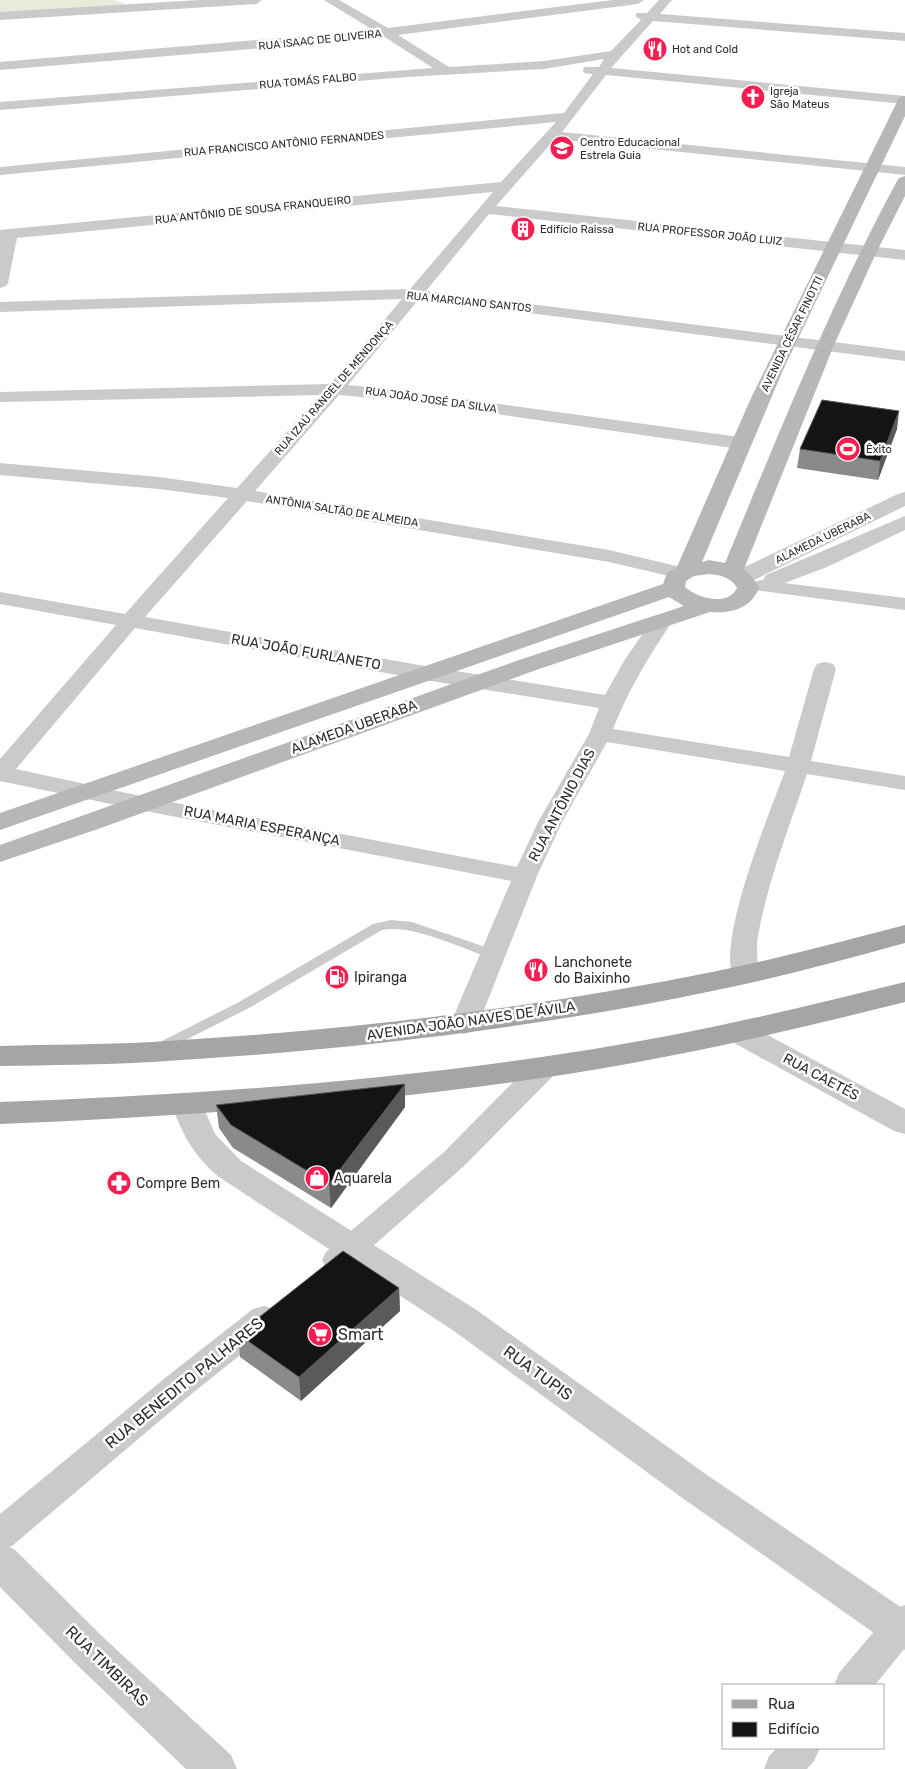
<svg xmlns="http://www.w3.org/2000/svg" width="905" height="1769" viewBox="0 0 905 1769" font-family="Rubik,sans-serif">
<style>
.green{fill:#e6ecd9}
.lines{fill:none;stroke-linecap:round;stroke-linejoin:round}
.service{fill:#cacaca;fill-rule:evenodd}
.minor{fill:#cacaca;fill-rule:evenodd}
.tertiary{fill:#cacaca;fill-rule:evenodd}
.secondary{fill:#b7b7b7;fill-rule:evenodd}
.primary{fill:#a5a5a5;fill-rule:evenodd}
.wall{fill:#8a8a8a}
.shaded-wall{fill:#5a5a5a}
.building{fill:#141414;stroke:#5a5a5a}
.labels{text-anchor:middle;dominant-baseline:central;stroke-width:5;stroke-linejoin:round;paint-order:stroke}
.far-street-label{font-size:11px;fill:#2d2d2d;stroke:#fff}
.far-poi-label{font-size:11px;fill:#2d2d2d;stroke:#fff;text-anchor:start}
.street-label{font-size:14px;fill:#2d2d2d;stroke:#fff}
.poi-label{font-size:14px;fill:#2d2d2d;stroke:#fff;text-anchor:start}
.near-poi-label{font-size:16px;fill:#2d2d2d;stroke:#fff;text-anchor:start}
.near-street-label{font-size:16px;fill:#2d2d2d;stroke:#fff}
</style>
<rect width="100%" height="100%" fill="#fff"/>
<path class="green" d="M0,0H116L128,6L0,13Z"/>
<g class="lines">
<path class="service" d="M391,920L412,922L497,951L499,954L492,958L487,957C460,947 410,924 382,930L249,1008L164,1051H154L152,1048L154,1045L239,1002L373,924Z"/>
<g class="minor">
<path d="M199,0H262L256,4L0,20V12Z"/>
<path d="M324,0H339L388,28L613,0H644L638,4L398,35L449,67L544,61L611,51L641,20L635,16L637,13H647L659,0H672L660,14L905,33V41L653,21L611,68L905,96V104L606,75L562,132L905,167V175L555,139L496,206L905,250V260L489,214L426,291L905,351V361L419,299L348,385L398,390L739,437L745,439L748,443L745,447L739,449L398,400L339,395L255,491L609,550L689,569L692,573L689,577L682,579L609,562L247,501L145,617L425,666L605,695L624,661L655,616L662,614L669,616L673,620C650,655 628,690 613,729L789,757L814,669L817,664L825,662L833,664L836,669L811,761L905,776V790L807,774C789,828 768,880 758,936C755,951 761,969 753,981L744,984L735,981C713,947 771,810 785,771L607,742L562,822L537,876L478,1025L474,1031L464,1034L454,1031L450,1025L511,881L145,811L0,781V759L116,625L0,604V592L125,614L228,498L159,489L0,475V463L159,477L237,488L320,395L0,402V392L330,384L402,299L0,312V302L410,289L493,192L17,238L8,283L6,286L0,288V230L501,182L556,122L0,175V167L564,113L593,74L584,73L583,70L584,67H599L604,59L544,69L407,77L0,110V102L433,68L383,36L240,50L0,70V62L373,30ZM135,628L425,680L599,708L589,734L538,822L517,867L145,797L16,769Z"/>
<path d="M761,580L905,598V610L754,590L751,586L754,582Z"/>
<path d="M544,1059L554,1061L558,1068L554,1075L464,1166L348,1268L337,1272L326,1268L322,1260L326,1252L444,1152L534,1061Z"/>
<path d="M264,1306L275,1309L280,1318L275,1327L189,1396L12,1546L0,1550V1514L165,1378L253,1309Z"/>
<path d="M905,1605V1648L875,1685H834L839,1673L892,1610Z"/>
<path d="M777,1748H820L814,1761L807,1769H764L769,1756Z"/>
</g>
<g class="tertiary">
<path d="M905,492V506L750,582L742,584L734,582L731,577L734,572L898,494Z"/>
<path d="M905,516V530L827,567L774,587L766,585L763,580L766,575Z"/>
<path d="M738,1022L749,1025L905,1109V1134L894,1131L727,1039L723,1032L727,1025Z"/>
<path d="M188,1094L199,1097L215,1134L241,1161L478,1311L707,1475L905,1610V1650L891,1645L681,1497L454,1331L219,1177C195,1157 182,1135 172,1105L177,1097Z"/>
<path d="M0,1544L14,1549L105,1639L231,1755L237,1769H186L77,1665L0,1587Z"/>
</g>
<path class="secondary" d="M905,96V116L783,370L702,562L709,560L725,563C779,433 830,305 897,181L899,178L905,176V196L877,251L834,345L744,569L753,578L759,588C751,608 732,614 710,612L539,669L98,829L0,862V845L522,659L684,606L669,597L0,830V813L663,584L667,573L677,567L751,398L898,100L900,97ZM709,574C720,575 731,577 737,588C728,607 697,598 685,587L686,581L694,576Z"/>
<g class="primary">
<path d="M905,925V943C843,960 781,977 717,990C531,1029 342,1051 152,1062C101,1065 51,1065 0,1066V1046C51,1044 101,1045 152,1042C342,1031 531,1009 717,971C781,958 843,941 905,925Z"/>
<path d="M905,982V1002C794,1030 682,1056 568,1074C380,1103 190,1116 0,1124V1102C190,1095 379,1082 568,1053C682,1036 793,1010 905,982Z"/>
</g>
</g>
<g class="wall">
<path d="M897,429L878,480L797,468L800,449Z"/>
<path d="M405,1084V1107L331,1208L233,1148L219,1128L216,1105Z"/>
<path d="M399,1288L400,1311L301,1401L240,1357L238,1334Z"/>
</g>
<g class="shaded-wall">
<path d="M899,411L897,429L878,480L880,461Z"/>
<path d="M405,1084V1107L331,1208L329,1184Z"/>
<path d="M399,1288L400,1311L301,1401L299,1377Z"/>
</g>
<g class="building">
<path d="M822,400L899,411L880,461L800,449Z"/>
<path d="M405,1084L329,1184L231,1125L216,1105Z"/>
<path d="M343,1251L399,1288L299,1377L238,1334Z"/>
</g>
<defs>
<symbol id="restaurant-disc" viewBox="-11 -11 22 22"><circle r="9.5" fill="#f61d50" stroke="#fff"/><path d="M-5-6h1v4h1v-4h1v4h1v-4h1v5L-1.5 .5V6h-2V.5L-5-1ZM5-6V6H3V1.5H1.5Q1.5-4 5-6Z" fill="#fff"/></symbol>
<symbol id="church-disc" viewBox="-11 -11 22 22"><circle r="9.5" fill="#f61d50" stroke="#fff"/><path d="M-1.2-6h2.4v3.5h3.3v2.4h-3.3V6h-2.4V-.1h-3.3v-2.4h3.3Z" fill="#fff"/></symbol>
<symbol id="school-disc" viewBox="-11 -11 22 22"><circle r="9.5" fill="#f61d50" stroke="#fff"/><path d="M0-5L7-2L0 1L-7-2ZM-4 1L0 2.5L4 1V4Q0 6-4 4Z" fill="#fff"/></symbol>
<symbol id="building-disc" viewBox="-11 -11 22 22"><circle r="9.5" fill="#f61d50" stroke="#fff"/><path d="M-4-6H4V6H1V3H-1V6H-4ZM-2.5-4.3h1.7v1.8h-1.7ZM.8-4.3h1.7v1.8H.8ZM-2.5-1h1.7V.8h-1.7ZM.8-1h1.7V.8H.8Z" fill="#fff"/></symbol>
<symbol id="stadium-disc" viewBox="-11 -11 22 22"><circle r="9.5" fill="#f61d50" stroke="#fff"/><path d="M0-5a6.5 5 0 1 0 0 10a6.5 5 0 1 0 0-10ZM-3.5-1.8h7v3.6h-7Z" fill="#fff"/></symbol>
<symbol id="fuel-disc" viewBox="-11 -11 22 22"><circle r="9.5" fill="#f61d50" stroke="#fff"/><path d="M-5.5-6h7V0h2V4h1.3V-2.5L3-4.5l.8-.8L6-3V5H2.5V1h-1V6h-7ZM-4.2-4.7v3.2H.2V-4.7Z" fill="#fff"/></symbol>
<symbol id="shop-disc" viewBox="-11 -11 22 22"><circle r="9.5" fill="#f61d50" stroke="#fff"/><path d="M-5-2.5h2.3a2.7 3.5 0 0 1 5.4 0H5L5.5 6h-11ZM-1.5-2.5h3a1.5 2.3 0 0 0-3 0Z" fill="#fff"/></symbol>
<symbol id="pharmacy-disc" viewBox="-11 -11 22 22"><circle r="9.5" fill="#f61d50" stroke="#fff"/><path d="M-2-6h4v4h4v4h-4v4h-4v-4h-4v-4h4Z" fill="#fff"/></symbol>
<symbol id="supermarket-disc" viewBox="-11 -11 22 22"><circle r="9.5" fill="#f61d50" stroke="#fff"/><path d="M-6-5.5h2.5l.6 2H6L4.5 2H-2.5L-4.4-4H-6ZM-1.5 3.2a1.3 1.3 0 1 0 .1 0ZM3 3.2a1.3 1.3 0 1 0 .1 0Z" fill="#fff"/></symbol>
</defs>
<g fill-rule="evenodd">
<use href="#restaurant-disc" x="641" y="35" width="28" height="28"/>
<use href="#church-disc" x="739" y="83" width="28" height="28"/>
<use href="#school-disc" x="548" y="134" width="28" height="28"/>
<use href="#building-disc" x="509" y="215" width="28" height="28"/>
<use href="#stadium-disc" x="834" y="435" width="28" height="28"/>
<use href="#restaurant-disc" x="522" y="956" width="28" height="28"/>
<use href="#fuel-disc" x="323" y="963" width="28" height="28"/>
<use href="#shop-disc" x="303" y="1164" width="28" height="28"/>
<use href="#pharmacy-disc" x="105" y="1169" width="28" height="28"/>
<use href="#supermarket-disc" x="306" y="1320" width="28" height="28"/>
</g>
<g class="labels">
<g class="far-street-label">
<text transform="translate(320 40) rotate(-6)">RUA ISAAC DE OLIVEIRA</text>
<text transform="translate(308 81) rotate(-5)">RUA TOMÁS FALBO</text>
<text transform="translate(284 144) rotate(-5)">RUA FRANCISCO ANTÔNIO FERNANDES</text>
<text transform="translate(253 210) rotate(-6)">RUA ANTÔNIO DE SOUSA FRANQUEIRO</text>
<text transform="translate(710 234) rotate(6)">RUA PROFESSOR JOÃO LUIZ</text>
<text transform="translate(469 302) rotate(6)">RUA MARCIANO SANTOS</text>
<text transform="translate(792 334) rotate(-64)">AVENIDA CÉSAR FINOTTI</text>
<text transform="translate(334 388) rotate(-49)">RUA IZAÚ RANGEL DE MENDONÇA</text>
<text transform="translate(431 400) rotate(8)">RUA JOÃO JOSÉ DA SILVA</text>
<text transform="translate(342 511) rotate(9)">ANTÔNIA SALTÃO DE ALMEIDA</text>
<text transform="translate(823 538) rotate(-26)">ALAMEDA UBERABA</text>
</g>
<g class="far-poi-label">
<text x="672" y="49">Hot and Cold</text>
<text x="770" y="91">Igreja<tspan x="770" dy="13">São Mateus</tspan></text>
<text x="580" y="142">Centro Educacional<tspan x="580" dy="13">Estrela Guia</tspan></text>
<text x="540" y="229">Edifício Raissa</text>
<text x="866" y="449">Êxito</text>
</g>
<g class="street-label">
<text transform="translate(306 652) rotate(10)">RUA JOÃO FURLANETO</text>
<text transform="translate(354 727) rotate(-20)">ALAMEDA UBERABA</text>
<text transform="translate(562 805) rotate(-62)">RUA ANTÔNIO DIAS</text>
<text transform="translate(262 826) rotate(11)">RUA MARIA ESPERANÇA</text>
<text transform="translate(471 1021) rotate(-8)">AVENIDA JOÃO NAVES DE ÁVILA</text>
<text transform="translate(821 1077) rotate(28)">RUA CAETÉS</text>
</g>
<g class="poi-label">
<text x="554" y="962">Lanchonete<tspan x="554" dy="16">do Baixinho</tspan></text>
<text x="354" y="977">Ipiranga</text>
<text x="334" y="1178">Aquarela</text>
<text x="136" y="1183">Compre Bem</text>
</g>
<g class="near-poi-label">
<text x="338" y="1334">Smart</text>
</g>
<g class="near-street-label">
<text transform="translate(538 1373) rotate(36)">RUA TUPIS</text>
<text transform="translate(184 1383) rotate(-39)">RUA BENEDITO PALHARES</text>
<text transform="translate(107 1666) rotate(44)">RUA TIMBIRAS</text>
</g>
</g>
<rect x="722" y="1684" width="162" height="65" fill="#ffffff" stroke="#ababab"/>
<rect x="732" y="1700" width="25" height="8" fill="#a5a5a5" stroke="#ababab"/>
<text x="768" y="1709" font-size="15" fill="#2d2d2d">Rua</text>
<rect x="732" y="1722" width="25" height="15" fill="#141414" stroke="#ababab"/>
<text x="768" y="1734" font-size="15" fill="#2d2d2d">Edifício</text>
</svg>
